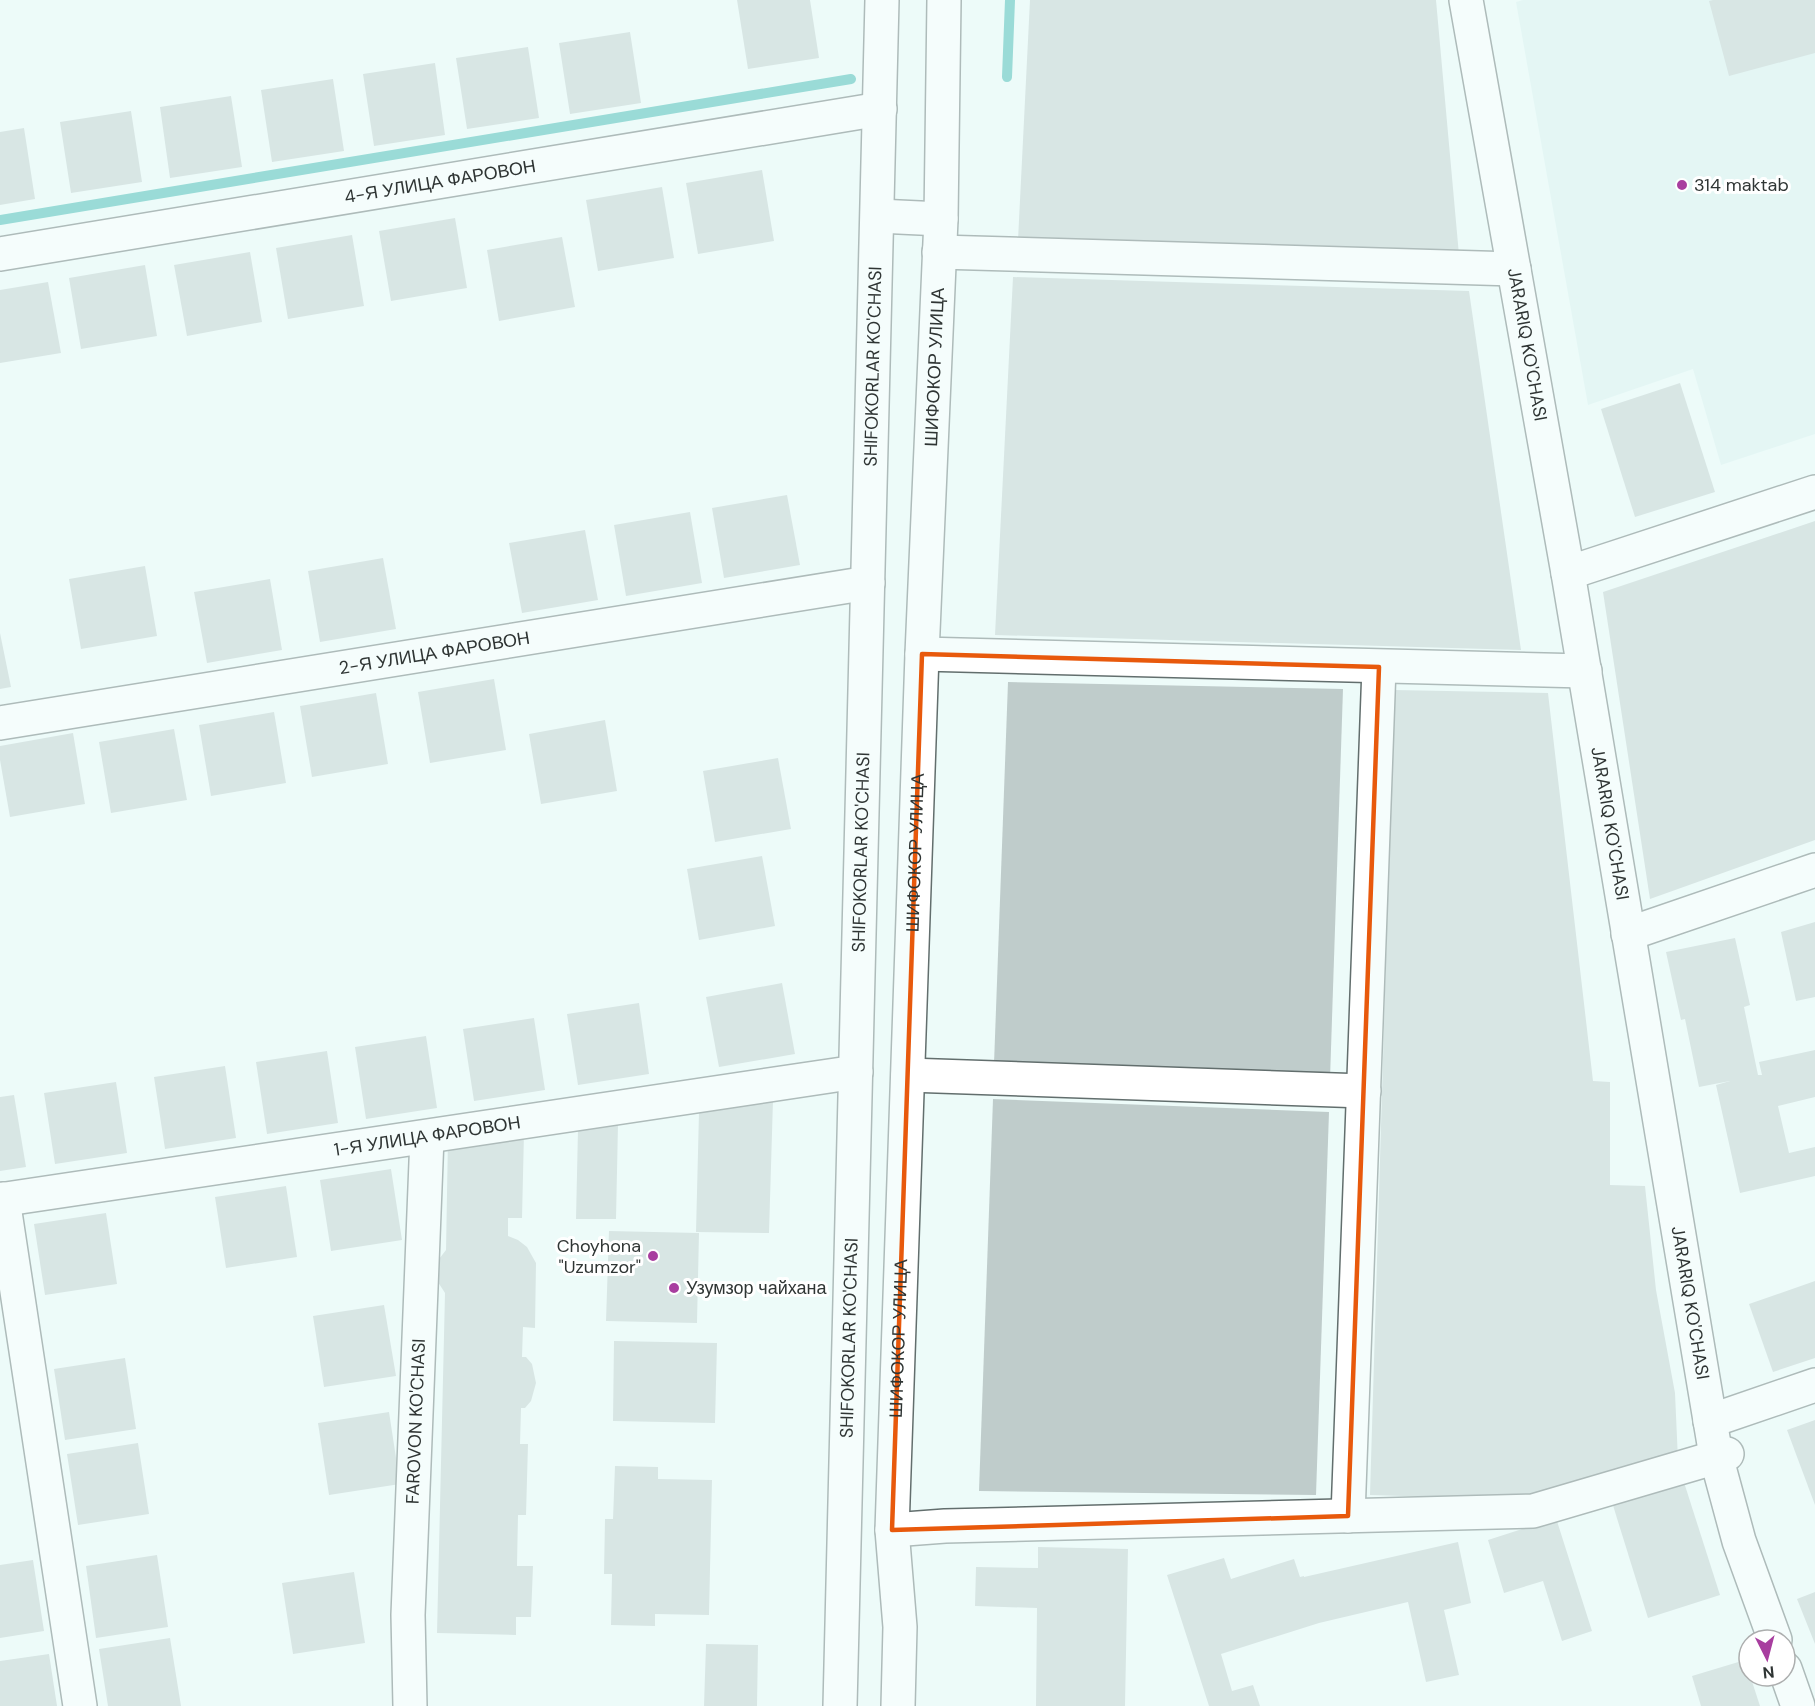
<svg xmlns="http://www.w3.org/2000/svg" width="1815" height="1706" viewBox="0 0 1815 1706" font-family="'DM Sans',sans-serif">
<style>
.built{fill:#d9f0ee}
.lines{fill:none;stroke-linecap:round;stroke-linejoin:round}
.stream{stroke:#35b4ad;stroke-width:10}
.building{fill:#bfcccb}
.street-casing{stroke:#626e6d;stroke-width:36}
.secondary-casing{stroke:#626e6d;stroke-width:36}
.street{stroke:#fff;stroke-width:33}
.secondary{stroke:#fff;stroke-width:33}
.marked{fill:none;stroke:#e8590c;stroke-width:4.5;stroke-linejoin:round}
.poi-dot{fill:#a83e9f;stroke:#fff;stroke-width:2}
.labels{text-anchor:middle;dominant-baseline:central;stroke-width:6;stroke-linejoin:round;paint-order:stroke}
.street-label{font-size:18px;fill:#2f3534;stroke:#fff}
.poi-label{font-size:18px;fill:#2f3534;stroke:#fff;text-anchor:start}
</style>
<rect width="100%" height="100%" fill="#edfbf9"/>
<path class="built" d="M1523,0H1815V434L1721,465L1693,369L1588,405L1516,2Z"/>
<g class="lines">
<g class="stream">
<path d="M1007,77L1010,0"/>
<path d="M0,220L851,79"/>
</g>
</g>
<g class="building">
<path d="M737,0H810L819,58L748,69Z"/>
<path d="M1030,0H1436L1459,255L1018,240Z"/>
<path d="M1713,0H1815V53L1729,76L1709,1Z"/>
<path d="M630,32L641,103L570,114L559,43Z"/>
<path d="M528,47L539,118L467,129L456,58Z"/>
<path d="M435,63L445,135L374,146L363,74Z"/>
<path d="M333,79L344,151L272,162L261,90Z"/>
<path d="M231,96L242,167L170,178L160,107Z"/>
<path d="M131,111L142,182L71,193L60,122Z"/>
<path d="M24,128L35,199L0,205V132Z"/>
<path d="M762,170L774,241L698,254L686,183Z"/>
<path d="M662,187L674,258L598,271L586,200Z"/>
<path d="M455,218L467,288L391,301L379,231Z"/>
<path d="M352,235L364,306L288,319L276,248Z"/>
<path d="M562,237L575,307L499,321L487,250Z"/>
<path d="M250,252L262,322L187,336L174,265Z"/>
<path d="M145,265L157,336L81,349L69,278Z"/>
<path d="M1013,277L1469,291L1521,650L995,635Z"/>
<path d="M48,282L61,353L0,363V290Z"/>
<path d="M1680,383L1715,492L1635,517L1601,409Z"/>
<path d="M787,495L800,565L724,578L712,508Z"/>
<path d="M690,512L702,583L626,596L614,525Z"/>
<path d="M1815,521V840L1650,899L1603,592Z"/>
<path d="M585,530L598,600L522,613L509,543Z"/>
<path d="M383,558L396,629L320,642L308,571Z"/>
<path d="M145,566L157,636L81,649L69,579Z"/>
<path d="M270,579L282,650L207,663L194,592Z"/>
<path d="M0,633L11,687L0,689Z"/>
<path d="M494,679L506,750L430,763L418,692Z"/>
<path d="M1008,682L1343,689L1330,1079L994,1064Z"/>
<path d="M1394,690L1548,693L1593,1081L1610,1082V1185L1645,1186L1656,1290L1675,1393L1678,1460L1532,1500L1370,1495Z"/>
<path d="M376,693L388,764L312,777L300,706Z"/>
<path d="M274,712L286,783L211,796L199,725Z"/>
<path d="M605,720L617,791L541,804L529,734Z"/>
<path d="M174,729L187,800L111,813L99,742Z"/>
<path d="M73,733L85,804L10,817L0,760V746Z"/>
<path d="M778,758L791,829L715,842L703,771Z"/>
<path d="M762,856L775,926L699,940L687,869Z"/>
<path d="M1815,922V997L1796,1001L1781,932Z"/>
<path d="M1735,938L1750,1005L1744,1007L1758,1075H1762L1759,1062L1815,1050V1097L1778,1106L1789,1153L1815,1147V1176L1740,1193L1716,1085L1730,1081L1699,1087L1685,1019L1681,1020L1666,952Z"/>
<path d="M782,983L795,1054L719,1067L706,997Z"/>
<path d="M639,1003L649,1074L578,1085L567,1014Z"/>
<path d="M534,1018L545,1090L474,1101L463,1029Z"/>
<path d="M426,1036L437,1108L366,1119L355,1047Z"/>
<path d="M327,1051L338,1123L267,1134L256,1062Z"/>
<path d="M225,1066L236,1138L165,1149L154,1077Z"/>
<path d="M116,1082L127,1153L55,1164L44,1093Z"/>
<path d="M14,1095L26,1167L0,1171V1097Z"/>
<path d="M993,1099L1329,1112L1316,1495L979,1491Z"/>
<path d="M773,1100L769,1233L696,1232L699,1112Z"/>
<path d="M618,1124L616,1219H576L578,1129Z"/>
<path d="M524,1133L522,1218H508V1236L518,1240L527,1247L536,1263L535,1328L523,1327L522,1357H526L532,1364L536,1383L531,1401L525,1408H521L520,1444H528L526,1515H518L517,1566H533L531,1617H516V1635L437,1633L445,1293L436,1279V1263L446,1250L448,1137Z"/>
<path d="M391,1169L402,1240L331,1251L320,1180Z"/>
<path d="M286,1186L297,1257L226,1268L215,1197Z"/>
<path d="M106,1213L117,1284L45,1295L34,1224Z"/>
<path d="M609,1231L699,1233L697,1323L606,1321Z"/>
<path d="M1815,1281V1358L1773,1372L1749,1304Z"/>
<path d="M384,1305L396,1376L324,1387L313,1316Z"/>
<path d="M614,1341L717,1343L715,1423L613,1421Z"/>
<path d="M125,1358L136,1429L65,1440L54,1369Z"/>
<path d="M389,1412L400,1484L329,1495L318,1423Z"/>
<path d="M1815,1420V1505L1787,1430Z"/>
<path d="M138,1443L149,1514L78,1525L67,1454Z"/>
<path d="M615,1466L658,1467V1479L712,1480L709,1615L655,1614V1626L611,1625L612,1574H604L605,1519H613Z"/>
<path d="M1682,1476L1720,1595L1648,1618L1611,1499Z"/>
<path d="M1556,1518L1592,1631L1562,1641L1543,1581L1504,1593L1488,1540Z"/>
<path d="M1458,1542L1471,1603L1444,1610L1459,1675L1426,1682L1408,1602L1319,1623L1221,1654L1232,1691L1253,1685L1260,1706H1209L1167,1575L1224,1558L1231,1579L1294,1559L1300,1577L1304,1576V1577Z"/>
<path d="M1038,1547L1128,1549L1125,1706H1036L1037,1608L975,1606L976,1567L1038,1568Z"/>
<path d="M157,1555L168,1627L96,1638L86,1566Z"/>
<path d="M33,1560L44,1631L0,1638V1565Z"/>
<path d="M354,1572L365,1643L293,1654L282,1583Z"/>
<path d="M1815,1592V1644L1797,1599Z"/>
<path d="M170,1638L181,1706H108L99,1649Z"/>
<path d="M706,1644L758,1645L757,1706H704Z"/>
<path d="M49,1654L57,1706H0V1661Z"/>
<path d="M1745,1660L1760,1706H1701L1692,1676Z"/>
</g>
<g class="lines">
<defs>
<g id="street">
<path d="M939,252L1514,269"/>
<path id="s1" d="M0,254L880,109"/>
<path d="M1568,573L1815,492"/>
<path d="M922,654L1585,671"/>
<path id="s2" d="M0,723L868,583"/>
<path d="M1628,934L1815,870"/>
<path d="M908,1075L1364,1091"/>
<path d="M3,1199L80,1706"/>
<path id="s3" d="M0,1200L856,1072"/>
<path d="M1710,1421L1815,1385"/>
<path d="M1348,1516L1379,667"/>
<path d="M892,1530L945,1526L1533,1511L1727,1454"/>
<path id="s4" d="M410,1706L408,1615L427,1137"/>
</g>
<g id="secondary">
<path id="s5" d="M1466,0L1568,573L1716,1456L1739,1541L1775,1640"/>
<path d="M878,216L941,219"/>
<path d="M1785,1669L1798,1706"/>
<path id="s6" d="M840,1706L882,0"/>
<path id="s7" d="M898,1706L900,1627L892,1530L922,654L941,219L944,0"/>
</g>
</defs>
<use href="#street" class="street-casing"/>
<use href="#secondary" class="secondary-casing"/>
<use href="#street" class="street"/>
<use href="#secondary" class="secondary"/>
</g>
<path d="M0 0H1815V1706H0ZM922,654L1379,667L1348,1516L892,1530Z" fill="#edfbf9" fill-opacity=".55" fill-rule="evenodd"/>
<path class="marked" d="M922,654L1379,667L1348,1516L892,1530Z"/>
<g class="poi-dot">
<circle cx="1682" cy="185" r="6"/>
<circle cx="653" cy="1256" r="6"/>
<circle cx="674" cy="1288" r="6"/>
</g>
<g class="labels">
<g class="street-label">
<text stroke="none"><textPath href="#s1" startOffset="446">4-Я УЛИЦА ФАРОВОН</textPath></text>
<text stroke="none"><textPath href="#s5" startOffset="350">JARARIQ KO'CHASI</textPath></text>
<text stroke="none"><textPath href="#s6" startOffset="1340">SHIFOKORLAR KO'CHASI</textPath></text>
<text stroke="none"><textPath href="#s7" startOffset="1340">ШИФОКОР УЛИЦА</textPath></text>
<text stroke="none"><textPath href="#s2" startOffset="440">2-Я УЛИЦА ФАРОВОН</textPath></text>
<text stroke="none"><textPath href="#s5" startOffset="836">JARARIQ KO'CHASI</textPath></text>
<text stroke="none"><textPath href="#s6" startOffset="854">SHIFOKORLAR KO'CHASI</textPath></text>
<text stroke="none"><textPath href="#s7" startOffset="854">ШИФОКОР УЛИЦА</textPath></text>
<text stroke="none"><textPath href="#s3" startOffset="432">1-Я УЛИЦА ФАРОВОН</textPath></text>
<text stroke="none"><textPath href="#s5" startOffset="1322">JARARIQ KO'CHASI</textPath></text>
<text stroke="none"><textPath href="#s6" startOffset="368">SHIFOKORLAR KO'CHASI</textPath></text>
<text stroke="none"><textPath href="#s7" startOffset="368">ШИФОКОР УЛИЦА</textPath></text>
<text stroke="none"><textPath href="#s4" startOffset="285">FAROVON KO'CHASI</textPath></text>
</g>
<g class="poi-label">
<text x="1694" y="185">314 maktab</text>
<text x="641" y="1246" text-anchor="end">Choyhona<tspan x="641" dy="21">"Uzumzor"</tspan></text>
<text x="686" y="1288">Узумзор чайхана</text>
</g>
</g>
<g transform="translate(1767 1658) rotate(174)"><circle r="28" fill="#ffffff" stroke="#acaeae" stroke-width="1.5"/>
<path d="M0-4.5L10 22L0 15L-10 22Z" fill="#a83e9f"/>
<text y="-9" font-size="16" font-weight="bold" text-anchor="middle" fill="#2f3534">N</text>
</g>
</svg>
